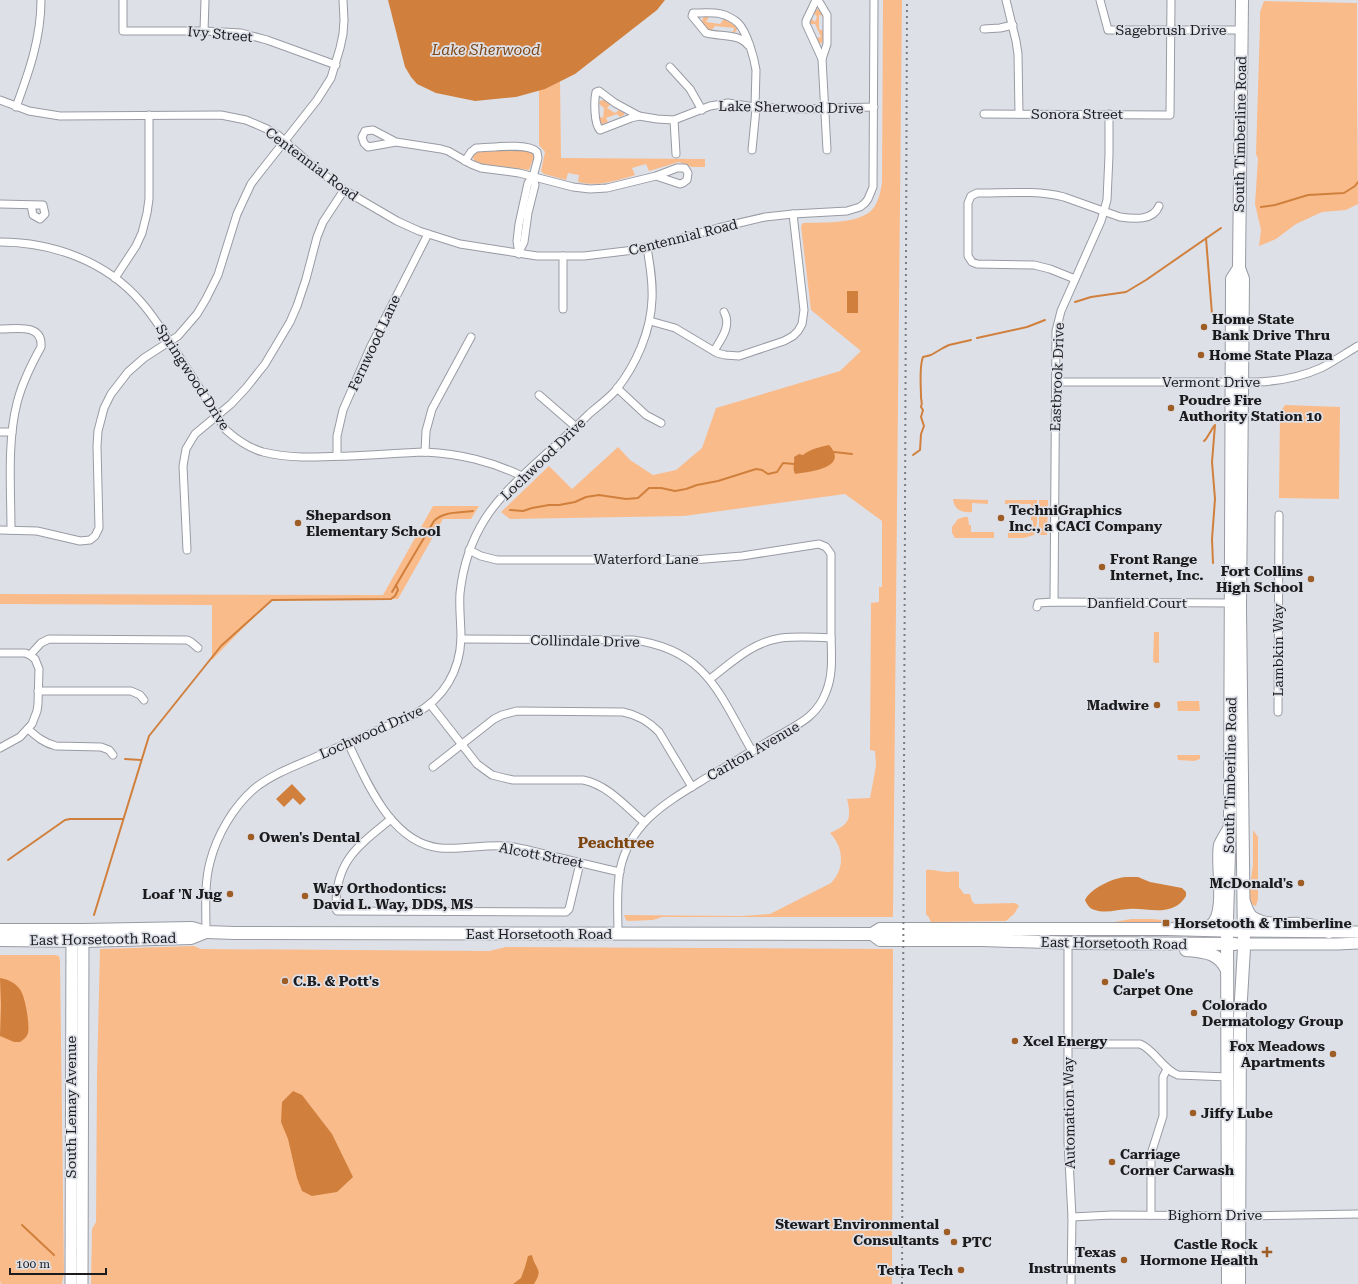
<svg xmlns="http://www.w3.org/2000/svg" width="1358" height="1284" viewBox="0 0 1358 1284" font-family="'Roboto Serif',serif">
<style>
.green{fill:#fabb8b}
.water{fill:#d0803c}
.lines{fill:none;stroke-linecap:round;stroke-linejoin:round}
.stream{stroke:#d0803c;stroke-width:2}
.street-casing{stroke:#999ba3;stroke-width:9}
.secondary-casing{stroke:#999ba3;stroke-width:13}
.primary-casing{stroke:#999ba3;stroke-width:14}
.street{stroke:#fff;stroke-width:7}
.secondary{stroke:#fff;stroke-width:11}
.primary{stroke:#fff;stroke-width:12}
.rail{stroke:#7c7d83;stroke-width:2;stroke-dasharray:2 4;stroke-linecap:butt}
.poi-dot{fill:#9d5d25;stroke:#dee0e8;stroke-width:1.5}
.labels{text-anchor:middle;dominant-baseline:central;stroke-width:3.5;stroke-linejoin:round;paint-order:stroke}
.street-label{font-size:14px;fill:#1b1b1e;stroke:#dee0e8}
.poi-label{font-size:14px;font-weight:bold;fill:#1b1b1e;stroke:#dee0e8;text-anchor:start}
.water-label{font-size:15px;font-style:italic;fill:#7e4818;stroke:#dee0e8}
.neighbourhood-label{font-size:15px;font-weight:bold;fill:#7e450f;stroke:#dee0e8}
</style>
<rect width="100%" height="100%" fill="#dee0e8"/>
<g class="green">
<path d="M883,0H902L893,917H662L653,920L628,921L626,920L624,915L741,916L770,914L831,883C845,868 844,848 830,833C849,824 852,820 847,799L870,798L876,766L875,751L870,750L871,603L879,602V587H882V521L845,494L684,516L510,519L501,512L549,466L572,489L618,447L630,460L653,475L676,470L702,448L716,408L840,371L861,351L811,310L801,226L803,223C824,222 863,225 875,206C879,199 881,190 882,182Z"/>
<path d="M1264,1L1357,3V84L1358,204L1346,210L1322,212L1296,224L1276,239L1259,246L1261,230L1255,204L1258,159L1256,154L1260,23V12Z"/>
<path d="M818,9L823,12L824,16L819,15V29L824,31V41L820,44L818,43L815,38L821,37L815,24H809L811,18L815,22L817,17L813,12Z"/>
<path d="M706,16L709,17L706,22L720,24L724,19L736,26L737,30L733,34H732L734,28L715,26L711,31L707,30L702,22L703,18Z"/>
<path d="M560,81L561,158L705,159V167H692L679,162L649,171L646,164L632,168L635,175C616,181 597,187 578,182L579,175L568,173L566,180L544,174L541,171L545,152L539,145V90Z"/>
<path d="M603,100H605L611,104L607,108L615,113L619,110L624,113V115L620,117L617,114L606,118L608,122L602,124L599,122V116L603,118L604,108L599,104L600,101Z"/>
<path d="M514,150L532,152L534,157L529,170L483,164L475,161L472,157L473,154L477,152Z"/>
<path d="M1285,405L1340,407L1339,499L1279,498L1280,412Z"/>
<path d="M953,499L988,500V504L972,503V512C962,513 954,510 953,499Z"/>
<path d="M1005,500H1037V523L1034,535L1024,538H1008V533H1030V527H1033V521L1031,520V504H1005Z"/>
<path d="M1039,500H1048L1047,535H1037L1039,526Z"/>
<path d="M433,506H479L471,519H443L398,599L272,600L242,629L212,660V605L0,604V594L383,595Z"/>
<path d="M964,517H968L969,525H971V532H994V538H955L952,533V527L958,519Z"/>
<path d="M1154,632H1159V663H1155L1153,661Z"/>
<path d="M1179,701H1199L1200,711H1178L1177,702Z"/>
<path d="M1177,755H1200V759L1194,761L1178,760Z"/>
<path d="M1253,830L1258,837V899L1256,906L1253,905L1249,900V893L1253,865Z"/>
<path d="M926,870C933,869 939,872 946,872C951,872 954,871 959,872V887L964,894H970L972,901L975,904L1014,903L1017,904L1019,906L1014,914L1006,921L931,922L928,916L926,915Z"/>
<path d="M1131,919H1152L1162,920L1161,924H1076L1075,923L1076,922L1103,924Z"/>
<path d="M194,946L201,949L489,951L506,947L893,949L892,1284H91L92,1229L96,1222L97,1076L100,949Z"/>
<path d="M0,955H55L59,956L60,960L64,1273L62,1284H1L0,1281Z"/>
</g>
<g class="water">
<path d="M388,0H665L657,10L575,74L545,89L516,97L475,101L436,93L417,84L411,77L405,67Z"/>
<rect x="847" y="291" width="11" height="22"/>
<path d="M829,445C850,468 809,472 795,474C792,468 795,463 794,457L799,454L803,455C810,449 820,447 829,445Z"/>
<path d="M292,784L306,799L300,805L293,798L284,807L276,799Z"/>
<path d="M1126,877H1138L1150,882L1182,888L1186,892V896C1183,901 1178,906 1172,908C1159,913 1143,908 1129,909C1118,909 1106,914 1095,910C1090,909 1087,905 1085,900C1091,888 1113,878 1126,877Z"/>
<path d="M0,978C7,979 14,982 19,988C25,994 30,1024 28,1033C27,1037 24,1039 20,1042H14L0,1036L1,1005Z"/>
<path d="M293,1091L302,1095L332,1134L353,1177L337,1192L312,1196L302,1191L297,1178L288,1139L281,1122L282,1102Z"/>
<path d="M532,1255C535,1270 544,1268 534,1284H513L521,1278L525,1267L528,1256Z"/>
</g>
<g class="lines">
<g class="stream">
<path d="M1261,207L1275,205L1308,195L1344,193L1355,186L1358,182"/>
<path d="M1206,238L1212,314"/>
<path d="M1075,302L1091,297L1126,292L1146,280L1221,228"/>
<path d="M977,338L1027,327L1045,320"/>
<path d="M1204,441L1206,439L1214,426"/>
<path d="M834,452L852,454"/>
<path d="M913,455L920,450L921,434L924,426L921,417L923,410L921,407C923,403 921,401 921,397C921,385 919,367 923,357L931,355L943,348L949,345L971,340"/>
<path d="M510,510L523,511L532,508L549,505H559L575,502L586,497L599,495L626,499L638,498L649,488H661L675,491L686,489L697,485L718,481L756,469L762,470L768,474L777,472L783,463L794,464"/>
<path d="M1213,563L1212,539L1215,499L1212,462L1215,425"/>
<path d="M392,592L434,521C444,511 459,513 473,511"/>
<path d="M125,759L141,760"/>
<path d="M8,860L65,820L70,819H123"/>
<path d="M94,915L149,736L221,646L272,600L391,599L395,596L398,590L396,585"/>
<path d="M22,1225L54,1255"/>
</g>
<defs>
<g id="street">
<path d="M123,0V31H204L241,33L267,40L336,65"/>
<path d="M816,0L806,21V24L822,59L827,150"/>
<path d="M818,0L827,15V44L822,59"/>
<path d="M1006,0L1016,41L1018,54L1019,114"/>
<path d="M1100,0L1108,30H1242"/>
<path d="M984,29L1000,28L1013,25"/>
<path d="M204,31L205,0"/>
<path d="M748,45C738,33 720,37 706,33L692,16L693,13C702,13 713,12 721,14C726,15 734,19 738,23C747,32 754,57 756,70L755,107L756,109L752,150"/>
<path d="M670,67L690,89L702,110"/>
<path d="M599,91L615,103L639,116L631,118L600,130C594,124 594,101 596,92Z"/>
<path d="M0,100L29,111L60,116L221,115L246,120L267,129L278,135L314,167L344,190L397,221L419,231L460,244L537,256H584L634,250L664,243L718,228L765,217L793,214L847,211L860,207L865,203L868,199L873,187L874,0"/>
<path d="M16,107C29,72 41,38 41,0"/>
<path d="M984,114L1170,115L1171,0"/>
<path d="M639,116L657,119L674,120L710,106L728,103L755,107L801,109L874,107"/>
<path d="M674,120L676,154"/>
<path d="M396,142L368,147L364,143L362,137L365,131L373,130L396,142L441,149L448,151L471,164L481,168L519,173L573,187L590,189L607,188L656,176L677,168H685L688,173L687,180L683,183L680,184L656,176"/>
<path d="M465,161L471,152L476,148C490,148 528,142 537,152L538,158L533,177L528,183L519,224L517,241L519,254"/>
<path d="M0,204L43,205L45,214L40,219L33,215L31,205"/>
<path d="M0,242C52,242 106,261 141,302C157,320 169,341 182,361C197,384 211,407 226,430C237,440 249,448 263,452C291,459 320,457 349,456C374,455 400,453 425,452C461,454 490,461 522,476"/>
<path d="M519,252L524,242L528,213L535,185L533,177"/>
<path d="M563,256V309"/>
<path d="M115,278L136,246L142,233L147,213L149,199V115"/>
<path d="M1075,279L1050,269L1034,265L977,264L972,262L968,256V203L971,196L977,193C1006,193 1036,190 1064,197L1120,217C1134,219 1153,221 1159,206"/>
<path d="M650,321L675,328L717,353L725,355L739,356L784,341L793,336L798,331L802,324L804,310L793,214"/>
<path d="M0,329C16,329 43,323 41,347C31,365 22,383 17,403C7,442 11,490 11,530"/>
<path d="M714,351C721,339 732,326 724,312"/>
<path d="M1056,382H1258C1279,381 1301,377 1321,368C1333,362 1346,353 1358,346"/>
<path d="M617,388L646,415L661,423"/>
<path d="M539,395L576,427"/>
<path d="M0,432H12"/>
<path d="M425,452L426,431L432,409L471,337"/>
<path d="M337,456V436L343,410L371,346L428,234"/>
<path d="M0,530L37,531L80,541L90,540L95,536L99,528L97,446L98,431L104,408L111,394L128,372L144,358L178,336L197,314L206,299L218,275L237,214L251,184L261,171L317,100L331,78L340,48L343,34L344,20L343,0"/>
<path d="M187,550L183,466L186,449L195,434L231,404L246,388L265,364L290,322L297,306L306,279L317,237L323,222L344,190"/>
<path d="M469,550L481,556L497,560H693L742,556L819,544L826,547L831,554C831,580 831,606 831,632C831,652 834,673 826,692C817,717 797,725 776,737C753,750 731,764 708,777C669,801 630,821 620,870C616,891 618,913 618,934"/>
<path d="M1054,602L1056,331L1061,311L1101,221L1107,200L1109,155V114"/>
<path d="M1037,607L1038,603L1054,602L1233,603"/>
<path d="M461,639L633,640C706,649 720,695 752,751"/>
<path d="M0,653H25L30,655L35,659L39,669L38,704L37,711L32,724L20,737L0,748"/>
<path d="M30,655L41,643L49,639L187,640L191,642L198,648"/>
<path d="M710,679C732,662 753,642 781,638C798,636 815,637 831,638"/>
<path d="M38,691H131L140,695L144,700"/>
<path d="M430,704L477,764L492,775L500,777L513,780H583C608,785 625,806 644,822"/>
<path d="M1278,712L1279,515"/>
<path d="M28,729C37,737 44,743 56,746L101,747L109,750L113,755"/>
<path d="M348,743C367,782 391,843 440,848C462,850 485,844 507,846C522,848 537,852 552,856C574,861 597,867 620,872"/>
<path d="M433,767L494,719L502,715L517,711L623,712C638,715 648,721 659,732L692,787"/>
<path d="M391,819C357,847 335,861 336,909L337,911L566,912L569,909L580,863"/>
<path d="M206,932C206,909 204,885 210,862C217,835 233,807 255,788C274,773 298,765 320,755C352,741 384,728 415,714C444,698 460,671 461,638C461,623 459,607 460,593C463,566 471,541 485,519C498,498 518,480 536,463C554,447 572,431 589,414C598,406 608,399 616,390C636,365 651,331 652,299C653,281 650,265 647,248"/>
<path d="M1068,943V1142L1072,1217L1071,1284"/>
<path d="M1067,1044H1140C1155,1050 1162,1069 1178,1075L1228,1077"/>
<path d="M1151,1215V1154L1163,1116V1077L1167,1069"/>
<path d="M1072,1217L1112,1215L1247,1216L1358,1214"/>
</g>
<g id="secondary">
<path d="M1243,931L1358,932"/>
<path d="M1244,944H1337L1358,943"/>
<path d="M71,1284L72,932"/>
<path d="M82,1284L83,933"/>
</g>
<g id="primary">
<path d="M1244,902C1246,907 1248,915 1253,918C1268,927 1286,923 1302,924C1312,925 1321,927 1329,932"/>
<path d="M1201,929C1203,928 1207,928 1210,926C1228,916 1216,863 1220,845C1222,840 1226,834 1229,829"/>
<path d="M0,930H83L192,928L206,932L235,933L866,934H872L880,929H1166L1243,931"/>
<path d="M872,934L880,940H982L1077,943L1235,944"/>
<path d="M0,940L83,941L191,938L206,932"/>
<path d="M1186,950C1205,952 1218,952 1227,970"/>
<path d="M1228,1284L1227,919L1230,818L1232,279L1239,268"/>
<path d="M1239,1284L1240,1016L1244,948L1240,608L1243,279L1239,268L1242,0"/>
</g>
</defs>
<use href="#street" class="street-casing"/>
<use href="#secondary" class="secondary-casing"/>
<use href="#primary" class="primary-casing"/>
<use href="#street" class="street"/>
<use href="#secondary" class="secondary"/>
<use href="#primary" class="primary"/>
<path class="rail" d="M902,1284L907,0"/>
</g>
<g class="poi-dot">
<circle cx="1204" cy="327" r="4"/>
<circle cx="1201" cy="355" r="4"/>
<circle cx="1171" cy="408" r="4"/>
<circle cx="1001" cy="518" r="4"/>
<circle cx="298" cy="523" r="4"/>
<circle cx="1102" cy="567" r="4"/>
<circle cx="1311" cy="579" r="4"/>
<circle cx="1157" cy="705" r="4"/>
<circle cx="251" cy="837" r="4"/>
<circle cx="1301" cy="883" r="4"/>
<circle cx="230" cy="894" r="4"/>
<circle cx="305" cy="896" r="4"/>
<rect x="1162" y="919" width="8" height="8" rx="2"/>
<circle cx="285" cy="981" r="4"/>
<circle cx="1105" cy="982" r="4"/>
<circle cx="1194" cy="1013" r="4"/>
<circle cx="1015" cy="1041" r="4"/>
<circle cx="1333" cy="1054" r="4"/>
<circle cx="1193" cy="1113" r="4"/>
<circle cx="1112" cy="1162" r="4"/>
<circle cx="947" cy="1232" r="4"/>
<circle cx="954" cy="1242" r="4"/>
<path d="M1265 1246h4v4h4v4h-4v4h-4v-4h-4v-4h4z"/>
<circle cx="1124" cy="1260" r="4"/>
<circle cx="961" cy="1270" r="4"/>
</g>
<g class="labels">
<g class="street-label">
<text x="1171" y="30">Sagebrush Drive</text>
<text transform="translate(220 34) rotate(5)">Ivy Street</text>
<text transform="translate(791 107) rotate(1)">Lake Sherwood Drive</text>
<text x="1077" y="114">Sonora Street</text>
<text transform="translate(1240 134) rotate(-89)">South Timberline Road</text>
<text transform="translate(312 164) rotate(37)">Centennial Road</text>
<text transform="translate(683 237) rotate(-14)">Centennial Road</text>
<text transform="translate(374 343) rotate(-65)">Fernwood Lane</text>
<text transform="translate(193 377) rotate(57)">Springwood Drive</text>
<text transform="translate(1057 377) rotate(-88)">Eastbrook Drive</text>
<text x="1211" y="382">Vermont Drive</text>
<text transform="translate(543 459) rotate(-44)">Lochwood Drive</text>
<text x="646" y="559">Waterford Lane</text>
<text x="1137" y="603">Danfield Court</text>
<text transform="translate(585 641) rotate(1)">Collindale Drive</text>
<text transform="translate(1278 650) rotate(-90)">Lambkin Way</text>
<text transform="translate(371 732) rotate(-24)">Lochwood Drive</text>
<text transform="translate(753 751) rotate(-30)">Carlton Avenue</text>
<text transform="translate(1230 775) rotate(-89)">South Timberline Road</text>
<text transform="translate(541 855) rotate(11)">Alcott Street</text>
<text x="539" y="934">East Horsetooth Road</text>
<text transform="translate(103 939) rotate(-1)">East Horsetooth Road</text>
<text transform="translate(1114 943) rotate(1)">East Horsetooth Road</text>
<text transform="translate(71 1107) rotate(-90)">South Lemay Avenue</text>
<text transform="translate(1069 1113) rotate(-91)">Automation Way</text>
<text x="1215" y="1215">Bighorn Drive</text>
</g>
<g class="poi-label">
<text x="1212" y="319">Home State<tspan x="1212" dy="16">Bank Drive Thru</tspan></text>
<text x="1209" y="355">Home State Plaza</text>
<text x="1179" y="400">Poudre Fire<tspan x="1179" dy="16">Authority Station 10</tspan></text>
<text x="1009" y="510">TechniGraphics<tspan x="1009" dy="16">Inc., a CACI Company</tspan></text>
<text x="306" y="515">Shepardson<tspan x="306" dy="16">Elementary School</tspan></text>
<text x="1110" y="559">Front Range<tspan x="1110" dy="16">Internet, Inc.</tspan></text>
<text x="1303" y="571" text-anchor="end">Fort Collins<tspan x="1303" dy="16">High School</tspan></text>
<text x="1149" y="705" text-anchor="end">Madwire</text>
<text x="259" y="837">Owen's Dental</text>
<text x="1293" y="883" text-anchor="end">McDonald's</text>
<text x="313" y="888">Way Orthodontics:<tspan x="313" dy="16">David L. Way, DDS, MS</tspan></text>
<text x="222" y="894" text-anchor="end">Loaf 'N Jug</text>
<text x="1174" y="923">Horsetooth &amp; Timberline</text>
<text x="1113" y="974">Dale's<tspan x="1113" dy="16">Carpet One</tspan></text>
<text x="293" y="981">C.B. &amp; Pott's</text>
<text x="1202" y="1005">Colorado<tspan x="1202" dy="16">Dermatology Group</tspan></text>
<text x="1023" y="1041">Xcel Energy</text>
<text x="1325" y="1046" text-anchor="end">Fox Meadows<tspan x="1325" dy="16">Apartments</tspan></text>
<text x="1201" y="1113">Jiffy Lube</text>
<text x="1120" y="1154">Carriage<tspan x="1120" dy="16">Corner Carwash</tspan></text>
<text x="939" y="1224" text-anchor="end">Stewart Environmental<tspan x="939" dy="16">Consultants</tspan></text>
<text x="962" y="1242">PTC</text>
<text x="1258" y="1244" text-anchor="end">Castle Rock<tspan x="1258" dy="16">Hormone Health</tspan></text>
<text x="1116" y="1252" text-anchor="end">Texas<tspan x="1116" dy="16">Instruments</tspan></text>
<text x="953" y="1270" text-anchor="end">Tetra Tech</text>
</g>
<g class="water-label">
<text x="486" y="50">Lake Sherwood</text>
</g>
<g class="neighbourhood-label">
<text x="616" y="843">Peachtree</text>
</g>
</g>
<path d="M10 1268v6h96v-6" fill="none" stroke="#1b1b1e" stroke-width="2"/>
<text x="16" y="1268" font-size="12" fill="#1b1b1e" stroke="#dee0e8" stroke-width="3" paint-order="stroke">100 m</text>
</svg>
